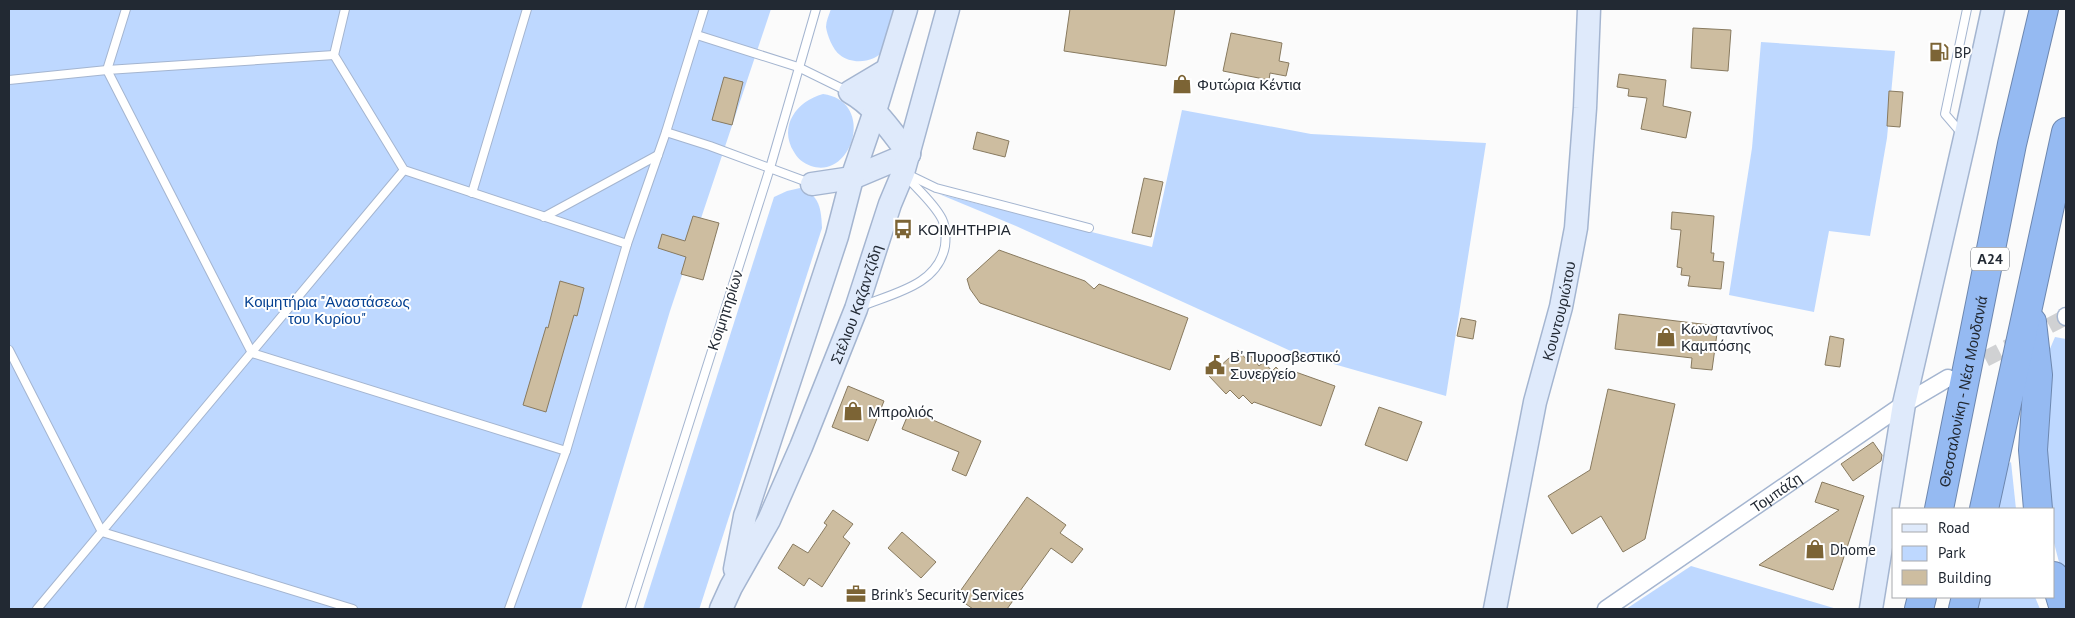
<svg xmlns="http://www.w3.org/2000/svg" width="2075" height="618" viewBox="0 0 2075 618" font-family="'PT Sans',sans-serif">
<style>
.green{fill:#bed8ff}
.building{fill:#cdbda0;stroke:#887a5f}
.lines{fill:none;stroke-linecap:round;stroke-linejoin:round}
.street-tunnel{stroke:#d0d1d3;stroke-width:16;stroke-dasharray:16 8;stroke-linecap:butt}
.lane-casing{stroke:#a4b5d0;stroke-width:10}
.street-casing{stroke:#a4b5d0;stroke-width:19}
.secondary-casing{stroke:#a4b5d0;stroke-width:25}
.highway-casing{stroke:#6d87af;stroke-width:30}
.lane{stroke:#fff;stroke-width:8}
.street{stroke:#fff;stroke-width:16}
.secondary{stroke:#dfeafb;stroke-width:22}
.highway{stroke:#95baf2;stroke-width:28}
.labels{text-anchor:middle;dominant-baseline:central;stroke-width:4;stroke-linejoin:round;paint-order:stroke}
.shield{fill:#fff;stroke:#646970;stroke-width:1}
.shield-label{font-size:14px;font-weight:bold;fill:#222933}
.poi-label{font-size:15px;fill:#222933;stroke:#fff;text-anchor:start}
.park-label{font-size:15px;fill:#044091;stroke:#fff}
.street-label{font-size:15px;fill:#222933;stroke:#fff}
</style>
<rect width="100%" height="100%" fill="#fbfbfb"/>
<g class="green">
<path d="M9,9H771L670,311L581,609H9Z"/>
<path d="M831,9H898C894,19 891,41 885,49C875,63 852,65 840,55C833,50 827,35 826,27C826,21 829,15 831,9Z"/>
<path d="M1761,42L1895,51L1887,138L1870,236L1829,231L1814,312L1729,295L1752,148Z"/>
<path d="M823,94C876,101 853,180 811,166C803,163 798,159 794,152C778,126 797,101 823,94Z"/>
<path d="M1182,110L1311,134L1486,143L1446,396L1295,353L1016,226L939,194L1152,247Z"/>
<path d="M800,188C820,195 821,209 822,228L700,607L699,609H643L774,197L787,191Z"/>
<path d="M2055,337L2066,339V589L2054,543V509H2048L2045,495L2049,351Z"/>
<path d="M2011,462L2016,509H1995L2003,468Z"/>
<path d="M1691,566L1837,609H1626Z"/>
<path d="M1978,597H2035L2040,609H1976Z"/>
</g>
<g class="building">
<path d="M1070,9H1175L1166,66L1064,51Z"/>
<path d="M1693,28L1731,30L1728,71L1691,68Z"/>
<path d="M1231,33L1282,43L1279,61L1289,63L1286,76L1270,73L1269,80L1223,71Z"/>
<path d="M1619,74L1666,80L1663,106L1691,112L1686,138L1641,129L1647,98L1628,96L1629,89L1617,87Z"/>
<path d="M724,77L743,82L732,125L712,120Z"/>
<path d="M1889,91L1903,92L1900,127L1887,126Z"/>
<path d="M977,132L1009,141L1005,157L973,149Z"/>
<path d="M1144,178L1163,182L1151,237L1132,233Z"/>
<path d="M1672,212L1714,216L1711,253H1714L1713,261L1724,262L1721,289L1688,286L1690,276L1681,275L1682,268L1677,267L1681,230L1671,229Z"/>
<path d="M693,216L719,223L703,280L681,274L686,257L658,248L662,234L685,241Z"/>
<path d="M999,250L1085,281L1094,289L1099,284L1188,318L1170,370L980,303L970,289L967,279Z"/>
<path d="M560,281L584,288L577,316L574,315L546,412L523,405L546,327L548,328Z"/>
<path d="M1619,314L1718,326L1712,370L1691,368L1692,358L1615,349Z"/>
<path d="M1461,318L1476,321L1473,339L1457,336Z"/>
<path d="M1830,336L1844,339L1840,367L1825,365Z"/>
<path d="M1238,350L1247,360L1251,356L1259,366L1264,362L1272,371L1276,367L1283,375L1290,370L1335,386L1321,426L1254,402L1252,404L1243,395L1239,399L1230,390L1226,394L1209,376Z"/>
<path d="M848,386L884,401L868,441L832,427Z"/>
<path d="M1608,389L1675,404L1645,539L1623,552L1601,516L1572,534L1548,496L1590,470Z"/>
<path d="M1379,407L1422,422L1407,461L1365,445Z"/>
<path d="M910,410L981,441L966,476L952,470L959,452L902,429Z"/>
<path d="M1873,442L1882,455L1881,461L1853,481L1841,464Z"/>
<path d="M1822,482L1864,496L1833,590L1759,565L1839,510L1815,502Z"/>
<path d="M1027,497L1066,525L1060,533L1083,549L1072,563L1051,548L1007,609H973L956,597Z"/>
<path d="M833,510L853,524L843,537L850,543L822,587L809,578L804,586L778,568L793,544L808,553L827,525L824,523Z"/>
<path d="M902,532L936,562L921,578L888,548Z"/>
</g>
<g class="lines">
<path class="street-tunnel" d="M1964,370L2066,317"/>
<defs>
<g id="lane">
<path d="M126,9L107,70L252,353L566,451"/>
<path d="M345,9L334,55L404,170L627,244"/>
<path d="M697,35L798,67L849,92"/>
<path d="M9,80L107,70L334,55"/>
<path d="M666,132L710,146L810,183"/>
<path d="M1963,135L1945,114L1967,9"/>
<path d="M907,174L936,188L1089,228"/>
<path d="M472,193L527,9"/>
<path d="M544,217L658,155"/>
<path d="M862,306C894,293 938,285 945,246C946,237 946,227 942,219C934,203 917,189 905,175"/>
<path d="M9,350L102,532L353,609"/>
<path d="M37,609L404,170"/>
<path d="M509,609L566,451L627,244L666,132L704,9"/>
<path d="M630,609L770,168L816,9"/>
</g>
<g id="street">
<path d="M2066,317V316"/>
<path id="s1" d="M1606,609L1904,404L1948,378"/>
</g>
<g id="secondary">
<path d="M887,70L850,92C875,106 891,131 909,154"/>
<path d="M812,184L852,178L909,154"/>
<path d="M735,569L745,516L837,236L852,178L875,111L906,9"/>
<path id="s2" d="M721,609L731,587L769,520L801,447L856,309L890,204L903,173L948,9"/>
<path id="s3" d="M1495,609L1535,402L1561,307L1576,228L1585,108L1589,9"/>
<path d="M1871,609L1904,404L1965,138L1993,9"/>
</g>
<g id="highway">
<path d="M2032,322L2038,375L2033,450L2038,509"/>
<path id="s4" d="M1939,509L2012,144L2044,9"/>
<path d="M1984,509L2066,132"/>
<path d="M2054,576L2064,609"/>
<path d="M1919,609L1922,597"/>
<path d="M1963,609L1966,597"/>
</g>
</defs>
<use href="#lane" class="lane-casing"/>
<use href="#street" class="street-casing"/>
<use href="#secondary" class="secondary-casing"/>
<use href="#highway" class="highway-casing"/>
<use href="#lane" class="lane"/>
<use href="#street" class="street"/>
<use href="#secondary" class="secondary"/>
<use href="#highway" class="highway"/>
</g>
<defs>
<symbol id="fuel-bare" viewBox="-9 -9 18 18"><path d="M-5.5-6h7V0h2V4h1.3V-2.5L3-4.5l.8-.8L6-3V5H2.5V1h-1V6h-7ZM-4.2-4.7v3.2H.2V-4.7Z" fill="#7c6435" stroke="#fff" stroke-width="2.5" paint-order="stroke"/></symbol>
<symbol id="shop-bare" viewBox="-9 -9 18 18"><path d="M-5-2.5h2.3a2.7 3.5 0 0 1 5.4 0H5L5.5 6h-11ZM-1.5-2.5h3a1.5 2.3 0 0 0-3 0Z" fill="#7c6435" stroke="#fff" stroke-width="2.5" paint-order="stroke"/></symbol>
<symbol id="bus-bare" viewBox="-9 -9 18 18"><path d="M-5-6H5V4H4V6H2V4H-2V6H-4V4H-5ZM-3.5-4V0h7V-4ZM-3.5 1.2v1.5H-2V1.2ZM2 1.2v1.5H3.5V1.2Z" fill="#7c6435" stroke="#fff" stroke-width="2.5" paint-order="stroke"/></symbol>
<symbol id="civic-bare" viewBox="-9 -9 18 18"><path d="M-.6-6.5H3V-4.5H.6V-3L4-1V1h2V6H-6V1h2V-1L-.6-3ZM-1.2 2.5V6h2.4V2.5Z" fill="#7c6435" stroke="#fff" stroke-width="2.5" paint-order="stroke"/></symbol>
<symbol id="office-bare" viewBox="-9 -9 18 18"><path d="M-6-3h4V-5.5h4V-3h4V5H-6ZM-1-4.5V-3h2v-1.5ZM-6 0V1H6V0Z" fill="#7c6435" stroke="#fff" stroke-width="2.5" paint-order="stroke"/></symbol>
</defs>
<g fill-rule="evenodd">
<use href="#fuel-bare" x="1925" y="38" width="28" height="28"/>
<use href="#shop-bare" x="1168" y="70" width="28" height="28"/>
<use href="#bus-bare" x="889" y="215" width="28" height="28"/>
<use href="#shop-bare" x="1652" y="323" width="28" height="28"/>
<use href="#civic-bare" x="1201" y="351" width="28" height="28"/>
<use href="#shop-bare" x="839" y="397" width="28" height="28"/>
<use href="#shop-bare" x="1801" y="535" width="28" height="28"/>
<use href="#office-bare" x="842" y="580" width="28" height="28"/>
</g>
<g class="labels">
<rect class="shield" x="1971" y="247.5" width="38" height="23" rx="4"/>
<g class="shield-label">
<text x="1990" y="259">Α24</text>
</g>
<g class="poi-label">
<text x="1954" y="52">BP</text>
<text x="1197" y="84">Φυτώρια Κέντια</text>
<text x="918" y="229">ΚΟΙΜΗΤΗΡΙΑ</text>
<text x="1681" y="328">Κωνσταντίνος<tspan x="1681" dy="17">Καμπόσης</tspan></text>
<text x="1230" y="356">Β' Πυροσβεστικό<tspan x="1230" dy="17">Συνεργείο</tspan></text>
<text x="868" y="411">Μπρολιός</text>
<text x="1830" y="549">Dhome</text>
<text x="871" y="594">Brink's Security Services</text>
</g>
<g class="park-label">
<text x="327" y="301">Κοιμητήρια "Αναστάσεως<tspan x="327" dy="17">του Κυρίου"</tspan></text>
</g>
<g class="street-label">
<text stroke="none"><textPath href="#s2" startOffset="334">Στέλιου Καζαντζίδη</textPath></text>
<text transform="translate(725 310) rotate(-72)">Κοιμητηρίων</text>
<text stroke="none"><textPath href="#s3" startOffset="305">Κουντουριώτου</textPath></text>
<text stroke="none"><textPath href="#s4" startOffset="120">Θεσσαλονίκη - Νέα Μουδανιά</textPath></text>
<text stroke="none"><textPath href="#s1" startOffset="206">Τομπάζη</textPath></text>
</g>
</g>
<rect width="2075" height="618" fill="none" stroke="#222933" stroke-width="20"/>
<rect x="1892" y="508" width="162" height="90" fill="#ffffff" stroke="#a7a9ad"/>
<rect x="1902" y="524" width="25" height="8" fill="#dfeafb" stroke="#a7a9ad"/>
<text x="1938" y="533" font-size="15" fill="#222933">Road</text>
<rect x="1902" y="546" width="25" height="15" fill="#bed8ff" stroke="#a7a9ad"/>
<text x="1938" y="558" font-size="15" fill="#222933">Park</text>
<rect x="1902" y="570" width="25" height="15" fill="#cdbda0" stroke="#a7a9ad"/>
<text x="1938" y="583" font-size="15" fill="#222933">Building</text>
</svg>
